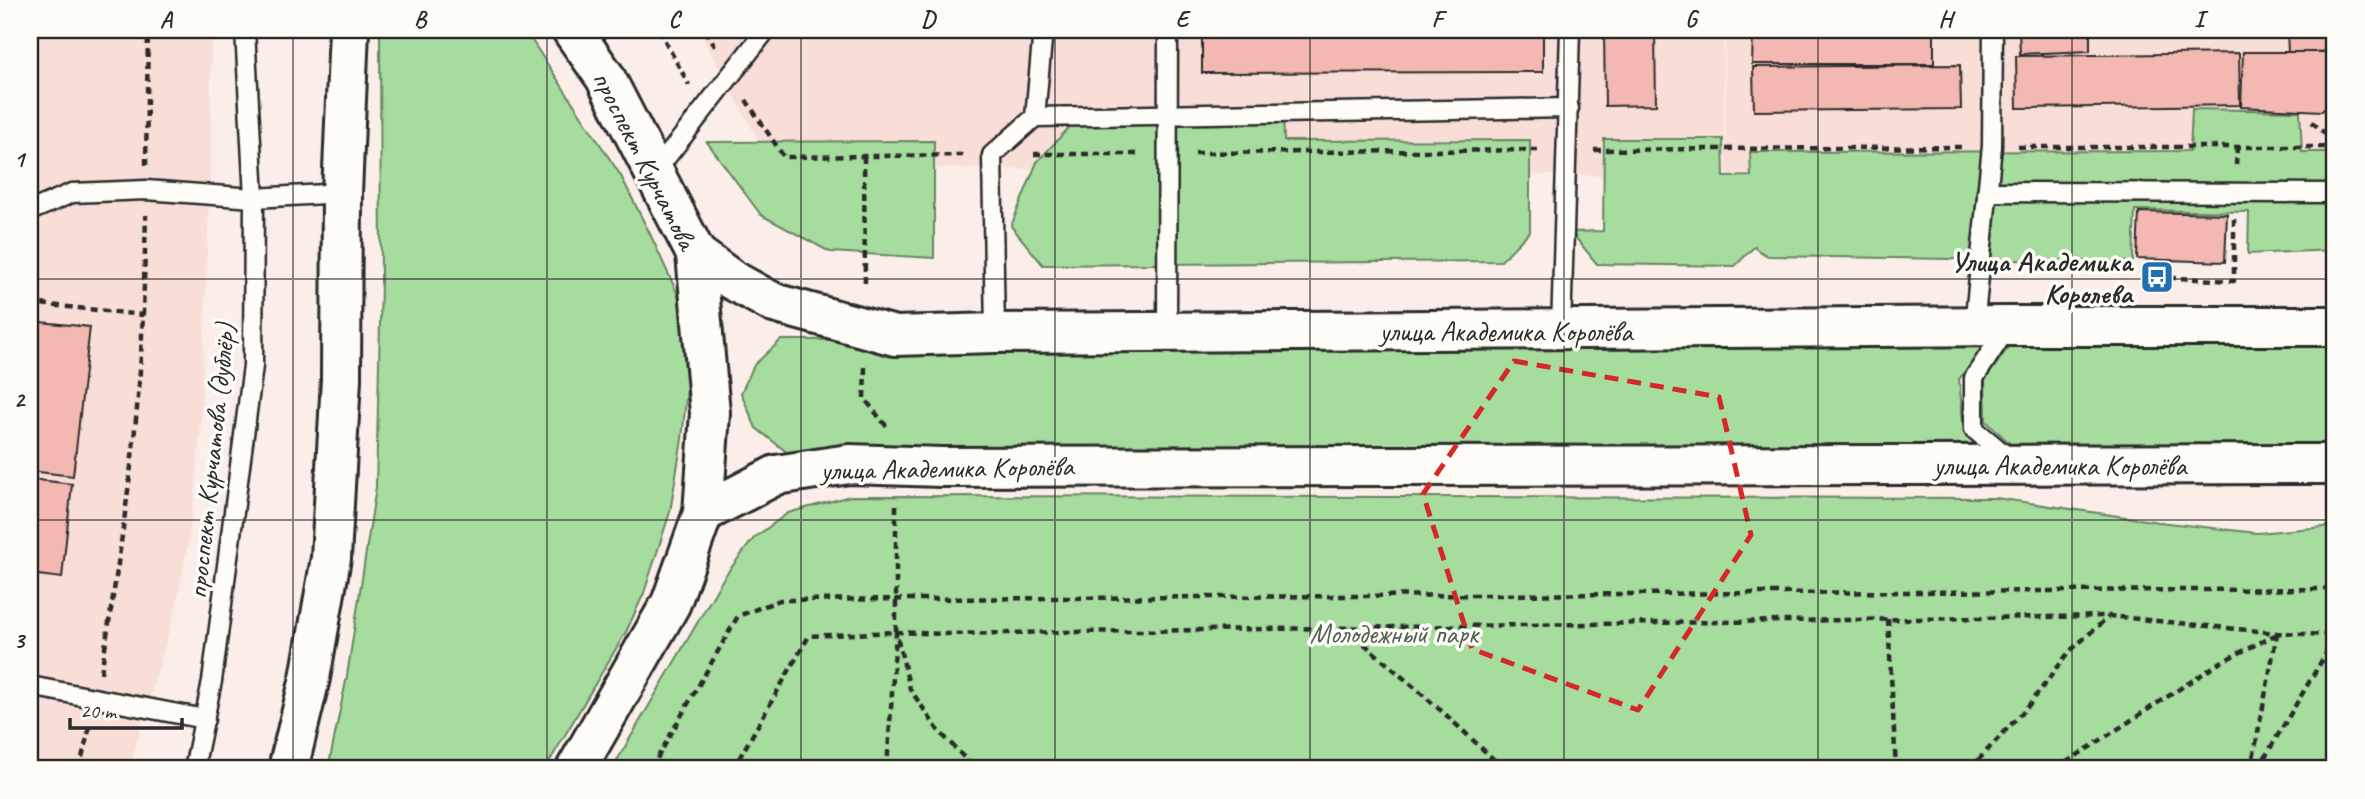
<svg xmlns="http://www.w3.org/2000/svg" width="2365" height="799" viewBox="0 0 2365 799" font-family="Caveat,sans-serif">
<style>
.built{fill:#f9ded8}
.green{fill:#a6dc9e;stroke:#688464;stroke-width:2}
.building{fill:#f3b8b2;stroke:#2b2b2b;stroke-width:2}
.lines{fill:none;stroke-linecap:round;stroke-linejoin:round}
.lane-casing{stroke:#2b2b2b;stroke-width:23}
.secondary-casing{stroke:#2b2b2b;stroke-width:44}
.path{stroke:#2b2b2b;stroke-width:4.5;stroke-dasharray:7 5;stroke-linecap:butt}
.lane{stroke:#fdfcf7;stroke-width:18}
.secondary{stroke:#fdfcf7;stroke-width:38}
.marked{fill:none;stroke:#d62828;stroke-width:5;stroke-dasharray:14 9;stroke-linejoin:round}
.grid{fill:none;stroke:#2b2b2b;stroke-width:2;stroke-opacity:0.55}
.labels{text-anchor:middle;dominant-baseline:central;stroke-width:7;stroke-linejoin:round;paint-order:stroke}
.street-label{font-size:28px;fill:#2b2b2b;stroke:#fdfcf7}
.poi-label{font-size:28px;font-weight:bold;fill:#2b2b2b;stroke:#fdfcf7;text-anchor:end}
.park-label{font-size:28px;fill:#50604e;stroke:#fdfcf7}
.neatline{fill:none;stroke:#2b2b2b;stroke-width:2.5}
.grid-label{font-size:23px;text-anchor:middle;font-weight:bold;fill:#2b2b2b}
</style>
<rect width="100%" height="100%" fill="#fbeee9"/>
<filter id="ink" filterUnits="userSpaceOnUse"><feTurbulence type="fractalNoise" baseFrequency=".0143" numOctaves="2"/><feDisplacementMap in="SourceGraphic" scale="14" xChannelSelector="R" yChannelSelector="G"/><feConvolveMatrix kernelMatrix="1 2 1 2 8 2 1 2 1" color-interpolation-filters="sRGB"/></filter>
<g filter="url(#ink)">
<g class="built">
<path d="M30,30H211V149L201,424L195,494L188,545L175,612L129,769H30Z"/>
<path d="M699,30H1724V177L772,166Z"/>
<path d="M1725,30H2335V170L1726,174Z"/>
</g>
<g class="green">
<path d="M380,30H525L621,176L650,234L680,299L689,368L682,439L670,512L644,593L627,630L545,769H328L347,676L376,487L381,282Z"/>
<path d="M1089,106L1283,107L1284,141L1530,140V231L1501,261L1043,265L1011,226L1037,162Z"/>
<path d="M2192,109L2300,111L2302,152H2335V250L2248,254L2249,212L2135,210L2133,262L1768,256L1756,249L1755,246L1735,266L1597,264L1571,232L1603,231L1604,139H1723L1724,177L1751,176L1750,152L2190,151Z"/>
<path d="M934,141V258L830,252L761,215L707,142Z"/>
<path d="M1995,336L1959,379L1964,432L1990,455L788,453L756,428L741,393L754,365L781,340Z"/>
<path d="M2335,336V453H2020L1986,421L1985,380L2015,338Z"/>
<path d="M850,496L1996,498L2159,522L2257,533L2335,526V769H612L724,577L754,538L788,513Z"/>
</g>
<g class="building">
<path d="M1202,30H1543V72L1202,73Z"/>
<path d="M1604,30H1655L1656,105L1605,106Z"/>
<path d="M1753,30H1934V64H1752Z"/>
<path d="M2019,30H2090V51L2020,54Z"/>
<path d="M2287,30H2334L2335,51L2288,53Z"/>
<path d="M2243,52H2335V98L2322,111L2241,107Z"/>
<path d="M2239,53L2240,105L2017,108L2016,56Z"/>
<path d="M1960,65L1961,109L1754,111L1753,67Z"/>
<path d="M2139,212L2227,214L2225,262L2137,259Z"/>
<path d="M30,321L90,327L73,476L30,471Z"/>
<path d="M30,479L72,484L62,578L30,574Z"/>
</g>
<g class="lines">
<defs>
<g id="lane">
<path d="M1035,117L1569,108"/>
<path d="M654,173L766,30"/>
<path d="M1987,192L2335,193"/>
<path d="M30,211L72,193L146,190L254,198L342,193"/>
<path d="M2008,326L1974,378V429L2011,460"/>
<path d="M1974,327L1992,146L1993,30"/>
<path d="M1561,331L1570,30"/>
<path d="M1167,332L1168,30"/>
<path d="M995,333L992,155L1035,117L1043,30"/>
<path d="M30,686L205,719"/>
<path d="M194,769L212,681L253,366L254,198L245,30"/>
</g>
<g id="secondary">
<path d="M572,30L605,77L696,254L710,413L703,513L671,603L576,769"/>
<path d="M696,254L732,280L774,303L895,336L995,333L2008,326H2335"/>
<path d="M703,513L776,475L849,464L941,467L2335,464"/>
<path d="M288,769L310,678L331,558L341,379L342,193L349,30"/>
</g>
</defs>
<use href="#lane" class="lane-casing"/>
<use href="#secondary" class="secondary-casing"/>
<g class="path">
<path d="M659,30L689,85"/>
<path d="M706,30L717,50"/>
<path d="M746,100L784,157L966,155"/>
<path d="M2312,122L2335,142"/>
<path d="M2018,147H2335"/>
<path d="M1594,150L1963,147"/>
<path d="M1195,153L1540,150"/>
<path d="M1034,154H1141"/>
<path d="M864,156L865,288"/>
<path d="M146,165L148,30"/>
<path d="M2236,165L2237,147"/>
<path d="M2157,277L2234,281V219"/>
<path d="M30,303L143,315"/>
<path d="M865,367L864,398L887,427"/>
<path d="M1888,619L1896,769"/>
<path d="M1346,628L1446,715L1504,769"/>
<path d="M896,632V501"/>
<path d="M101,673C115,585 129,497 137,408C143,344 144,280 146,215"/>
<path d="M79,769L90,726"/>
<path d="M651,769L738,616L780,600L2335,589"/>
<path d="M733,769L809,636L896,632L942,634L2109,616L2277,633L2335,635"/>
<path d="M887,769L896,632L910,689L938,730L975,769"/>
<path d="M1970,769L2029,705L2069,652L2108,617"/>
<path d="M2056,769L2221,662L2275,635"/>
<path d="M2251,769L2277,634"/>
<path d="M2258,769L2335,638"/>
</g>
<use href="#lane" class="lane"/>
<use href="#secondary" class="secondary"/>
</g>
</g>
<path class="marked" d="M1514,361L1719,397L1751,535L1638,710L1472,649L1423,494Z"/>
<path class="grid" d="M293,30V769M547,30V769M801,30V769M1055,30V769M1310,30V769M1564,30V769M1818,30V769M2072,30V769M30,279H2335M30,520H2335"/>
<defs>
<symbol id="bus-square" viewBox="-11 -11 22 22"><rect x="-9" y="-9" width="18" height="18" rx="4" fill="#1f6fb2" stroke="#fdfcf7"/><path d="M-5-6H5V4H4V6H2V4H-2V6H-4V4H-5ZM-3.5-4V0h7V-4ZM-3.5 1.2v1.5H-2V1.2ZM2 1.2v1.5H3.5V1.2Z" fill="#fff"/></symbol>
</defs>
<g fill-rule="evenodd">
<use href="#bus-square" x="2138" y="258" width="38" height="38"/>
</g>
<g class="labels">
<g class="street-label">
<text transform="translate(645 160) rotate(63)">проспект Курчатова</text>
<text x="1506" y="331">улица Академика Королёва</text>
<text transform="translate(211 461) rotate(-84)">проспект Курчатова (дублёр)</text>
<text x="2060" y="465">улица Академика Королёва</text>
<text transform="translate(947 468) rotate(-1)">улица Академика Королёва</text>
</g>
<g class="poi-label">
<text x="2132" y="261">Улица Академика<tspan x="2132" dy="32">Королева</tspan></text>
</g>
<g class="park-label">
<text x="1394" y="633">Молодежный парк</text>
</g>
</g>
<rect width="2365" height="799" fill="none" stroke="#fdfcf7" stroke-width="77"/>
<path d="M70 718v10h112v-10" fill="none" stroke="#2b2b2b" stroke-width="3.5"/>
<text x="80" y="718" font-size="21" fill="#2b2b2b" stroke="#fdfcf7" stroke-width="5" paint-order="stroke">20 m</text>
<rect x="38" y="38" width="2288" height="722" class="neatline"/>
<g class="grid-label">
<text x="166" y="27">A</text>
<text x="420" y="27">B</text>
<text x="674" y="27">C</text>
<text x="928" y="27">D</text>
<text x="1182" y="27">E</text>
<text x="1437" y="27">F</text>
<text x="1691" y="27">G</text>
<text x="1945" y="27">H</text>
<text x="2199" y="27">I</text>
<text x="19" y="167">1</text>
<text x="19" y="407">2</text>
<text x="19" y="648">3</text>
</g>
</svg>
